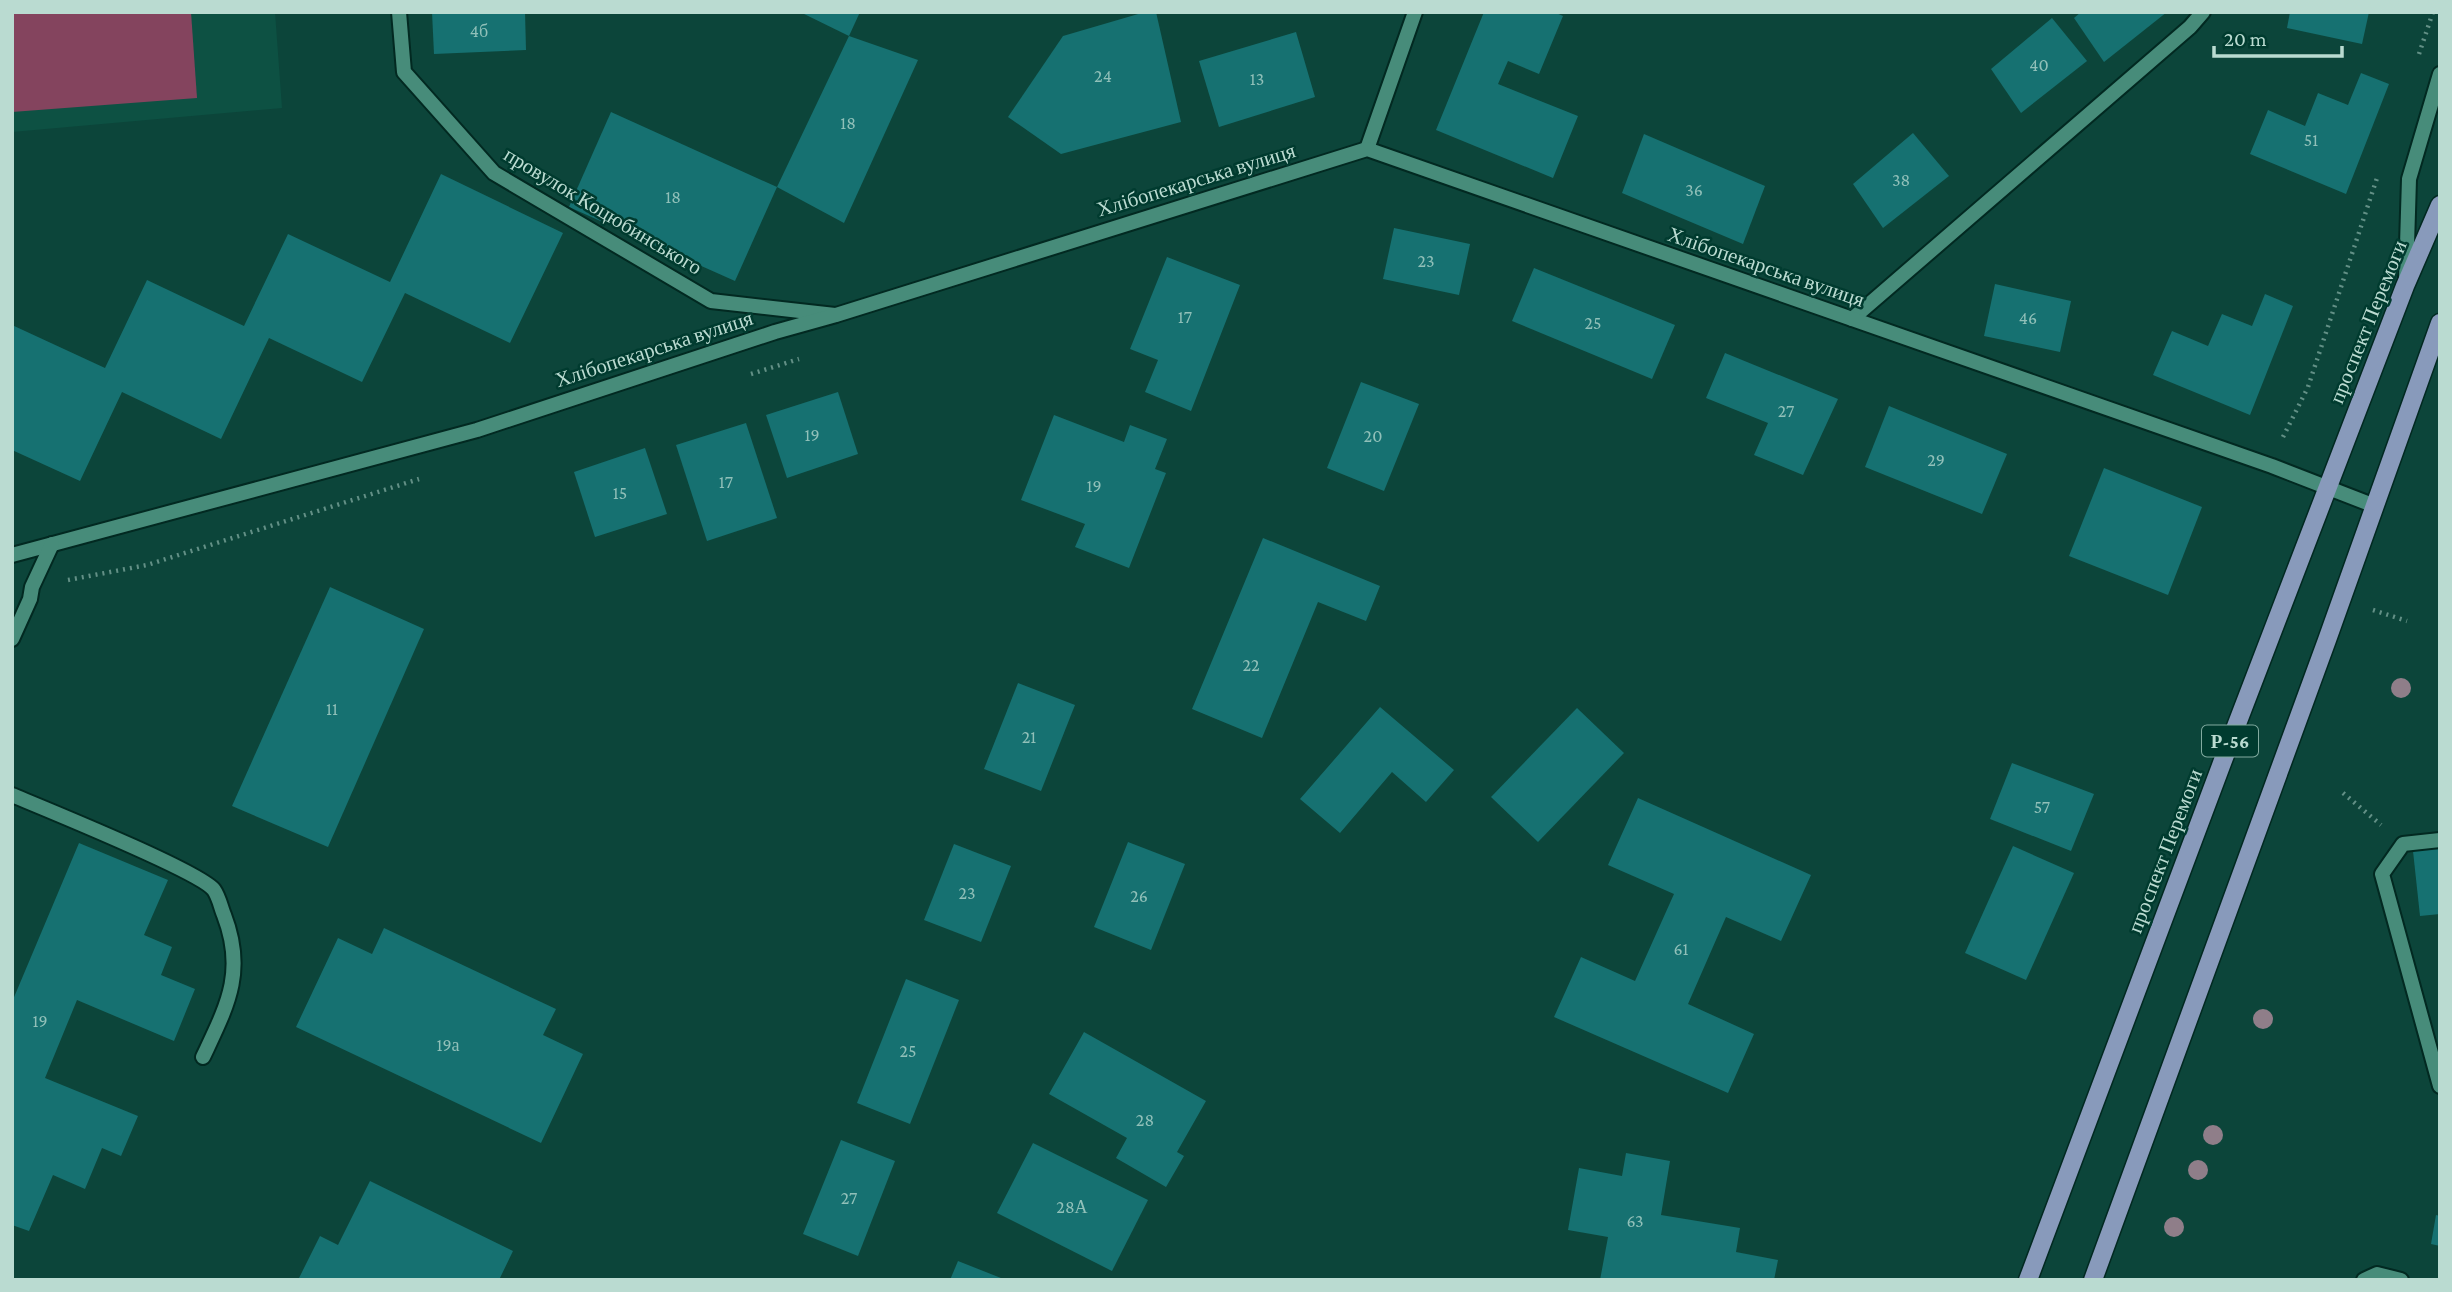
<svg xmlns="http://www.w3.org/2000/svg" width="2452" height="1292" viewBox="0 0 2452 1292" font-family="'Crimson Pro',serif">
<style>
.built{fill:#0d5143}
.green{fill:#84445e}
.building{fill:#167171}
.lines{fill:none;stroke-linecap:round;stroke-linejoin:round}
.lane-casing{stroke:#022921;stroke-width:18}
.street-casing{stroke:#022921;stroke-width:18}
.primary-casing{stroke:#022921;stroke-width:21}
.path{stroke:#639086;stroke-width:4.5;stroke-dasharray:2 5;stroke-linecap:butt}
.lane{stroke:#478c7a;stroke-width:14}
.street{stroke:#478c7a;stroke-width:14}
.primary{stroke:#889abb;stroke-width:18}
.tree{fill:#8f7e89}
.labels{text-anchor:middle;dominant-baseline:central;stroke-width:5;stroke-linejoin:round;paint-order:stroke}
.number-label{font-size:18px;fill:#91c0b9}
.shield{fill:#003b2f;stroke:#82aba0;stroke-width:2}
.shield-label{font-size:19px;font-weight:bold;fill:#badbd1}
.street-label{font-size:21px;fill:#badbd1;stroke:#003b2f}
</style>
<rect width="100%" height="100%" fill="#0c453a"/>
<path class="built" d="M12,12H275L282,108L12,132Z"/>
<path class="green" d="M12,12H191L197,98L12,112Z"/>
<g class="building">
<path d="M432,12H525L526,50L434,54Z"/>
<path d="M800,12H860L849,36Z"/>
<path d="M1145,12H1156L1181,122L1061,154L1008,117L1063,36Z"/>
<path d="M1484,12H1554L1563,16L1539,74L1508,61L1498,84L1578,116L1553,178L1436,130Z"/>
<path d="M2081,12H2167L2104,62L2074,18Z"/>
<path d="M2290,12H2369L2362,44L2287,28Z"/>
<path d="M2052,18L2087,61L2021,113L1991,69Z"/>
<path d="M1296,32L1315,97L1219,127L1199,61Z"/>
<path d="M849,36L918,60L844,223L777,187Z"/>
<path d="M2361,73L2389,84L2346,194L2250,154L2268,110L2305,126L2318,93L2348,105Z"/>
<path d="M611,112L777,187L735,281L569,207Z"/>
<path d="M1913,133L1949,176L1883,228L1853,184Z"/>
<path d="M1644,134L1765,186L1743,244L1622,193Z"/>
<path d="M441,174L563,233L510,343L405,293L362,382L269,338L221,439L122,392L80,481L12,450V325L105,368L147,280L244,326L288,234L390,282Z"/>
<path d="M1394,228L1470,244L1459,295L1383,279Z"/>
<path d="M1167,257L1240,285L1191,411L1145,392L1158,360L1130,349Z"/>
<path d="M1534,268L1675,325L1652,379L1512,321Z"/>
<path d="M1995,284L2071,301L2060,352L1984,336Z"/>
<path d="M2265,294L2293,306L2250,415L2153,375L2172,331L2208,346L2222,314L2252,326Z"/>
<path d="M1725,353L1838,399L1803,475L1754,455L1768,423L1706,398Z"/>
<path d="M1361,382L1419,404L1384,491L1327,468Z"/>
<path d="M838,392L858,454L787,478L766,415Z"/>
<path d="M1889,406L2007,454L1982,514L1865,467Z"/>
<path d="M1054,415L1124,442L1130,425L1167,439L1155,469L1166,473L1129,568L1075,547L1085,524L1021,500Z"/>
<path d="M746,423L777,518L707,541L676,445Z"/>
<path d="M645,448L667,514L595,537L574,472Z"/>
<path d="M2104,468L2202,507L2168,595L2069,556Z"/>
<path d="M1263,538L1380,586L1366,621L1318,602L1262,738L1192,709Z"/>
<path d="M330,587L424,629L328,847L232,806Z"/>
<path d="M1018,683L1075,705L1041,791L984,769Z"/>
<path d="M1380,707L1454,770L1426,802L1392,772L1340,833L1300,799Z"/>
<path d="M1577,708L1624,753L1538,842L1491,797Z"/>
<path d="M2012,763L2094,794L2071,851L1990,819Z"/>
<path d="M1638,798L1811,875L1781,941L1726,917L1688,1004L1754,1034L1728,1093L1554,1017L1581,957L1635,981L1674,894L1608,865Z"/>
<path d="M1128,842L1185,864L1151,950L1094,927Z"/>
<path d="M79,843L168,880L144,935L172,947L161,975L195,989L174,1041L77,1000L45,1078L138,1116L121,1156L102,1148L85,1189L53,1175L29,1231L12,1225V1002Z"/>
<path d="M954,844L1011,866L981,942L924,920Z"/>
<path d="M2013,846L2074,873L2026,980L1965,953Z"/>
<path d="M2440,848V914L2420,916L2413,851Z"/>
<path d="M384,928L556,1009L543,1035L583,1054L541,1143L296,1027L338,938L372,954Z"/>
<path d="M906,979L959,1000L910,1124L857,1103Z"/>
<path d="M1084,1032L1206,1101L1177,1152L1184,1156L1166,1187L1116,1158L1127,1138L1049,1094Z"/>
<path d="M841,1140L895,1161L858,1256L803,1234Z"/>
<path d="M1033,1143L1148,1200L1112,1271L997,1213Z"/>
<path d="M1626,1153L1670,1161L1661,1215L1740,1228L1736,1252L1778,1260L1774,1280H1600L1608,1237L1568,1230L1579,1168L1622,1176Z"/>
<path d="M370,1181L513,1251L499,1280H298L320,1236L338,1245Z"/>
<path d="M2436,1215L2440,1216V1246L2431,1244Z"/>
<path d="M958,1261L1006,1280H950Z"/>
</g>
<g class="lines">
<defs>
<g id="lane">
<path d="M399,12L404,72L494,173L711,301L835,315"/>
<path d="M1852,319L2190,27L2203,12"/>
<path d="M12,795C43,808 201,872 214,890C219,897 221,908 224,915C246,972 227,1006 203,1057"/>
</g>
<g id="street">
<path d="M1367,149L1415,12"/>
<path d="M2406,278L2409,179L2440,74"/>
<path d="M12,555L477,430L775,332L836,315L1367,149L2272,466L2375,506"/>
<path d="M12,639L30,599L32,587L52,544"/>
<path d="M2440,840L2403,844L2382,874L2440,1086"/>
<path d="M2364,1280L2377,1274L2401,1280"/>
</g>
<g id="primary">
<path d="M2028,1280L2222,763L2405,286L2440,205"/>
<path d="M2093,1280L2327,640L2440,323"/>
</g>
</defs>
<use href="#lane" class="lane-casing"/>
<use href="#street" class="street-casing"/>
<use href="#primary" class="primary-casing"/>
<g class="path">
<path d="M2419,54L2433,12"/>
<path d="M751,374L799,359"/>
<path d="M2283,437L2308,387L2378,175"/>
<path d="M68,580L147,565L419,479"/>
<path d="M2373,610L2407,621"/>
<path d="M2343,793L2381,825"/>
</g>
<use href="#lane" class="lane"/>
<use href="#street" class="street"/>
<use href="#primary" class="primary"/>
</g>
<g class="tree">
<circle cx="2401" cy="688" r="10"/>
<circle cx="2263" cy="1019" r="10"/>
<circle cx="2213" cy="1135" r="10"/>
<circle cx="2198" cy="1170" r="10"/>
<circle cx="2174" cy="1227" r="10"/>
</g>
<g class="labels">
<g class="number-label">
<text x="479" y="31">4б</text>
<text x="2039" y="65">40</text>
<text x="1103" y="76">24</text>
<text x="1257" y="79">13</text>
<text x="848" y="123">18</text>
<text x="2311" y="140">51</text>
<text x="1901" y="180">38</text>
<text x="1694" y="190">36</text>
<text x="673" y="197">18</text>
<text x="1426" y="261">23</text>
<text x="1185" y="317">17</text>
<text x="2028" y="318">46</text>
<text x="1593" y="323">25</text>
<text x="1786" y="411">27</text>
<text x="812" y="435">19</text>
<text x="1373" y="436">20</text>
<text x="1936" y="460">29</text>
<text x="726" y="482">17</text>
<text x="1094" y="486">19</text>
<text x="620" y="493">15</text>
<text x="1251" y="665">22</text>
<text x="332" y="709">11</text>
<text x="1029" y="737">21</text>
<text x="2042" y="807">57</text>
<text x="967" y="893">23</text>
<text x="1139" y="896">26</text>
<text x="1681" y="949">61</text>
<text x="40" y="1021">19</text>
<text x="448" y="1045">19а</text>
<text x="908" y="1051">25</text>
<text x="1145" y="1120">28</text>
<text x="849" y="1198">27</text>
<text x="1072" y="1207">28А</text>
<text x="1635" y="1221">63</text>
</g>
<rect class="shield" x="2202" y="725.5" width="56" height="31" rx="5"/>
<g class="shield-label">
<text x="2230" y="741">Р-56</text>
</g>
<g class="street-label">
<text transform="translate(1196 180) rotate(-17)">Хлібопекарська вулиця</text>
<text transform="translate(603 211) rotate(31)">провулок Коцюбинського</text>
<text transform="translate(1766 267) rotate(19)">Хлібопекарська вулиця</text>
<text transform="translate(2368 322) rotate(-68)">проспект Перемоги</text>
<text transform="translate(654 349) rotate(-18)">Хлібопекарська вулиця</text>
<text transform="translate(2165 851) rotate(-69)">проспект Перемоги</text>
</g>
</g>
<rect width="2452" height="1292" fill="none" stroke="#badbd1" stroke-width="28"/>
<path d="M2214 46v10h128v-10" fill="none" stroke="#badbd1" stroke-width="3.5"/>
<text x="2224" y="46" font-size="21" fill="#badbd1" stroke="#003b2f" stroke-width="5" paint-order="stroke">20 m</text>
</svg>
